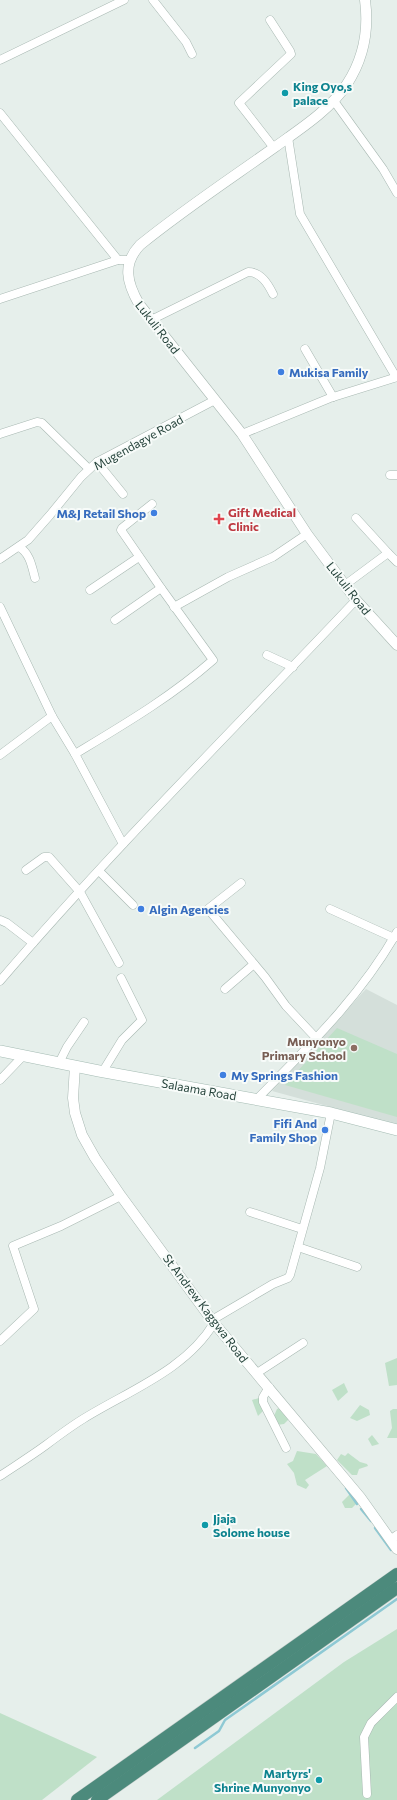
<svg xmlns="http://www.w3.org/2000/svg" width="397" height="1800" viewBox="0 0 397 1800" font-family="Commissioner,sans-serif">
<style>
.built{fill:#d4dfda}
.green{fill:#bfe0c8}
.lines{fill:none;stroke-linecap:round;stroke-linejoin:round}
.stream{stroke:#8ec9d4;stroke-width:2.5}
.minor-casing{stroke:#a8b8b2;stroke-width:9}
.tertiary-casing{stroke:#a8b8b2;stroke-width:11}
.secondary-casing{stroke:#a4bbb3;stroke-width:12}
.trunk-casing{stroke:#c2cac8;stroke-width:13}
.minor{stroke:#fff;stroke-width:8}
.tertiary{stroke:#fff;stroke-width:10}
.secondary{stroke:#fff;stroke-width:11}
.trunk{stroke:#4c8a7c;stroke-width:12}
.culture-dot{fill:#0f9aa8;stroke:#f7fbf9;stroke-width:1.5}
.shop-dot{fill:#3f7fe0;stroke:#f7fbf9;stroke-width:1.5}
.health-dot{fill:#e0444e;stroke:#f7fbf9;stroke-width:1.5}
.education-dot{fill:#8d6e63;stroke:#f7fbf9;stroke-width:1.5}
.labels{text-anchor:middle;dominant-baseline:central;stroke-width:4;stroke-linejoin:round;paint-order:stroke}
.culture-label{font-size:12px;font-weight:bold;fill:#0d838f;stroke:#f7fbf9;text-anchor:start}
.street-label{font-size:12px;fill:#24423a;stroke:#f7fbf9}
.shop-label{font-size:12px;font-weight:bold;fill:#366cbe;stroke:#f7fbf9;text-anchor:start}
.health-label{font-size:12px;font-weight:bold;fill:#be3a42;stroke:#f7fbf9;text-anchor:start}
.education-label{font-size:12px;font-weight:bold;fill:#785e54;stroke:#f7fbf9;text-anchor:end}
</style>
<rect width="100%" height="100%" fill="#e6efeb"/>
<path class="built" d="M366,989L397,1005V1125L272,1091Z"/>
<g class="green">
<path d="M337,1028L397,1054V1117L285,1085Z"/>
<path d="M397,1358V1385L389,1386L385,1363Z"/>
<path d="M344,1383L348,1392L338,1401L332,1390Z"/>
<path d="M259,1398L266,1408L258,1416L252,1400Z"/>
<path d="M360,1405L369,1410L370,1415L357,1421L350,1418Z"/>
<path d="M285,1406L290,1412L288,1420L284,1424L277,1425L273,1418L277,1409Z"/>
<path d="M393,1409H397V1438H387L392,1428L390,1411Z"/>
<path d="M372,1435L379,1444L372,1446L368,1439Z"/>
<path d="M297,1451L316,1454L327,1466L305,1480L309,1485L306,1489L297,1485L294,1473L287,1464L293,1461Z"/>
<path d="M348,1453L360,1462L367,1464L368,1466L359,1469L357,1475H352L337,1460L341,1454L345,1456Z"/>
<path d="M350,1494L356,1504L352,1508H345L342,1502Z"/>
<path d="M397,1629V1800H157L344,1662Z"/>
<path d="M0,1713L97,1757L42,1800H0Z"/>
</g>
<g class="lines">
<g class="stream">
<path d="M346,1488L357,1504"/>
<path d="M361,1509L371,1521"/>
<path d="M375,1528L391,1550"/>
<path d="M195,1748L219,1731L225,1720L397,1599"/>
</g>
<defs>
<g id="minor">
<path d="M153,0L186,42L192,54"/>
<path d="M270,20L290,51L291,54L239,103L274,148"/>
<path d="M0,60L124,0"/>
<path d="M334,101L383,169L397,193"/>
<path d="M0,113L118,260"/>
<path d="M288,137L300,214L396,377"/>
<path d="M0,299L118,260H129"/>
<path d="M151,320L248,272C261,272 268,284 273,294"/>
<path d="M305,349L333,397"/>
<path d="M0,434L37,422L42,423L89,469"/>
<path d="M242,434L330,398L397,377"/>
<path d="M97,462L123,494"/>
<path d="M390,475H397"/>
<path d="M356,518L388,553"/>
<path d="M19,547C30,553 32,567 35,578"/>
<path d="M0,559L28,540L50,515L81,477L97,462L215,400"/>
<path d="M345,585L388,553L397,562"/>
<path d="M90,590L139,557"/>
<path d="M0,607L52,716L75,754L123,844"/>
<path d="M174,607L228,577L273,557L307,534"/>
<path d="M115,620L161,588"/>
<path d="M267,655L293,667"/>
<path d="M75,754C123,725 171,697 213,660L161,588L121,530L122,528L152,504"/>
<path d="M0,755L52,716"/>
<path d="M26,870L44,857H49L80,892L119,963"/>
<path d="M99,871L133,905"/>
<path d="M241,883L208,909L265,977L286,1006L317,1039"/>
<path d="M330,909L394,938"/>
<path d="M0,920L7,923L33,943"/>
<path d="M0,981C113,849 237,726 356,600"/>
<path d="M225,989L254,964"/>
<path d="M59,1063L67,1047L84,1022"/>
<path d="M103,1071L122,1040L142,1020L121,978"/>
<path d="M0,1080L23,1056"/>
<path d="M257,1099C308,1047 361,996 397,932"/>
<path d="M250,1212L302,1229"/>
<path d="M298,1247L357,1267"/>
<path d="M212,1320L273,1284L288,1278L290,1275L320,1168L331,1113"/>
<path d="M0,1341L34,1309L13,1246L61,1226L121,1196"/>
<path d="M257,1373L303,1343"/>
<path d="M269,1387L263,1397V1402L286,1448"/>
<path d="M0,1476C15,1466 31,1456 46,1445C58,1436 70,1427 83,1419C128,1391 186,1370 214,1323"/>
<path d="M390,1540L397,1535"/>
<path d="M367,1794L364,1737L371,1723L397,1697"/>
</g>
<g id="tertiary">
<path d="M365,0C369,30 364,58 347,84C330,110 300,129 275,147C230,179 183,210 140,245C122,264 127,283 139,304L242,434L307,534L356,600L397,645"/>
<path d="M75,1066L73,1098L75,1113L82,1135L95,1158L121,1196L214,1323L360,1497L397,1549"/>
</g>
<path id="secondary" d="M0,1051L99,1071L331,1113L397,1130"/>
<g id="trunk">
<path d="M77,1800L397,1574"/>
<path d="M97,1800L397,1588"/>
</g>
</defs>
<use href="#minor" class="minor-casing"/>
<use href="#tertiary" class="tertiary-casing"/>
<use href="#secondary" class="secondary-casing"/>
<use href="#trunk" class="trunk-casing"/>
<use href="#minor" class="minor"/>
<use href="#tertiary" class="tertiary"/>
<use href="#secondary" class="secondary"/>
<use href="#trunk" class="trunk"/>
</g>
<g class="culture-dot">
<circle cx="285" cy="93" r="4"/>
<circle cx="205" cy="1525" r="4"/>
<circle cx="319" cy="1780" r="4"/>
</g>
<g class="shop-dot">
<circle cx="281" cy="372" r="4"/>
<circle cx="154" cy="513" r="4"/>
<circle cx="141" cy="909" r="4"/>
<circle cx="223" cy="1075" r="4"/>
<circle cx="325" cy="1130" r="4"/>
</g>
<path class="health-dot" d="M217 513h4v4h4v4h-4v4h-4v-4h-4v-4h4z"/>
<circle class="education-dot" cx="354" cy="1048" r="4"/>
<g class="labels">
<g class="culture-label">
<text x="293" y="86">King Oyo,s<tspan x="293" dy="14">palace</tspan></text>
<text x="213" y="1518">Jjaja<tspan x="213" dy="14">Solome house</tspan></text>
<text x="311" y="1773" text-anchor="end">Martyrs'<tspan x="311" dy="14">Shrine Munyonyo</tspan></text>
</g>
<g class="street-label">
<text transform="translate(158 327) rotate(52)">Lukuli Road</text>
<text transform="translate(138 442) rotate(-29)">Mugendagye Road</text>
<text transform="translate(349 588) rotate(52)">Lukuli Road</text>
<text transform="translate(199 1089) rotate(10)">Salaama Road</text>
<text transform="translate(206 1308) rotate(53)">St Andrew Kaggwa Road</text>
</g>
<g class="shop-label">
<text x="289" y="372">Mukisa Family</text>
<text x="146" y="513" text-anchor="end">M&amp;J Retail Shop</text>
<text x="149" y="909">Algin Agencies</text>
<text x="231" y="1075">My Springs Fashion</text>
<text x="317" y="1123" text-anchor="end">Fifi And<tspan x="317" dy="14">Family Shop</tspan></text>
</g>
<g class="health-label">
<text x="228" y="512">Gift Medical<tspan x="228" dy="14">Clinic</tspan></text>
</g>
<g class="education-label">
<text x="346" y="1041">Munyonyo<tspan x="346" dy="14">Primary School</tspan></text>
</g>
</g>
</svg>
